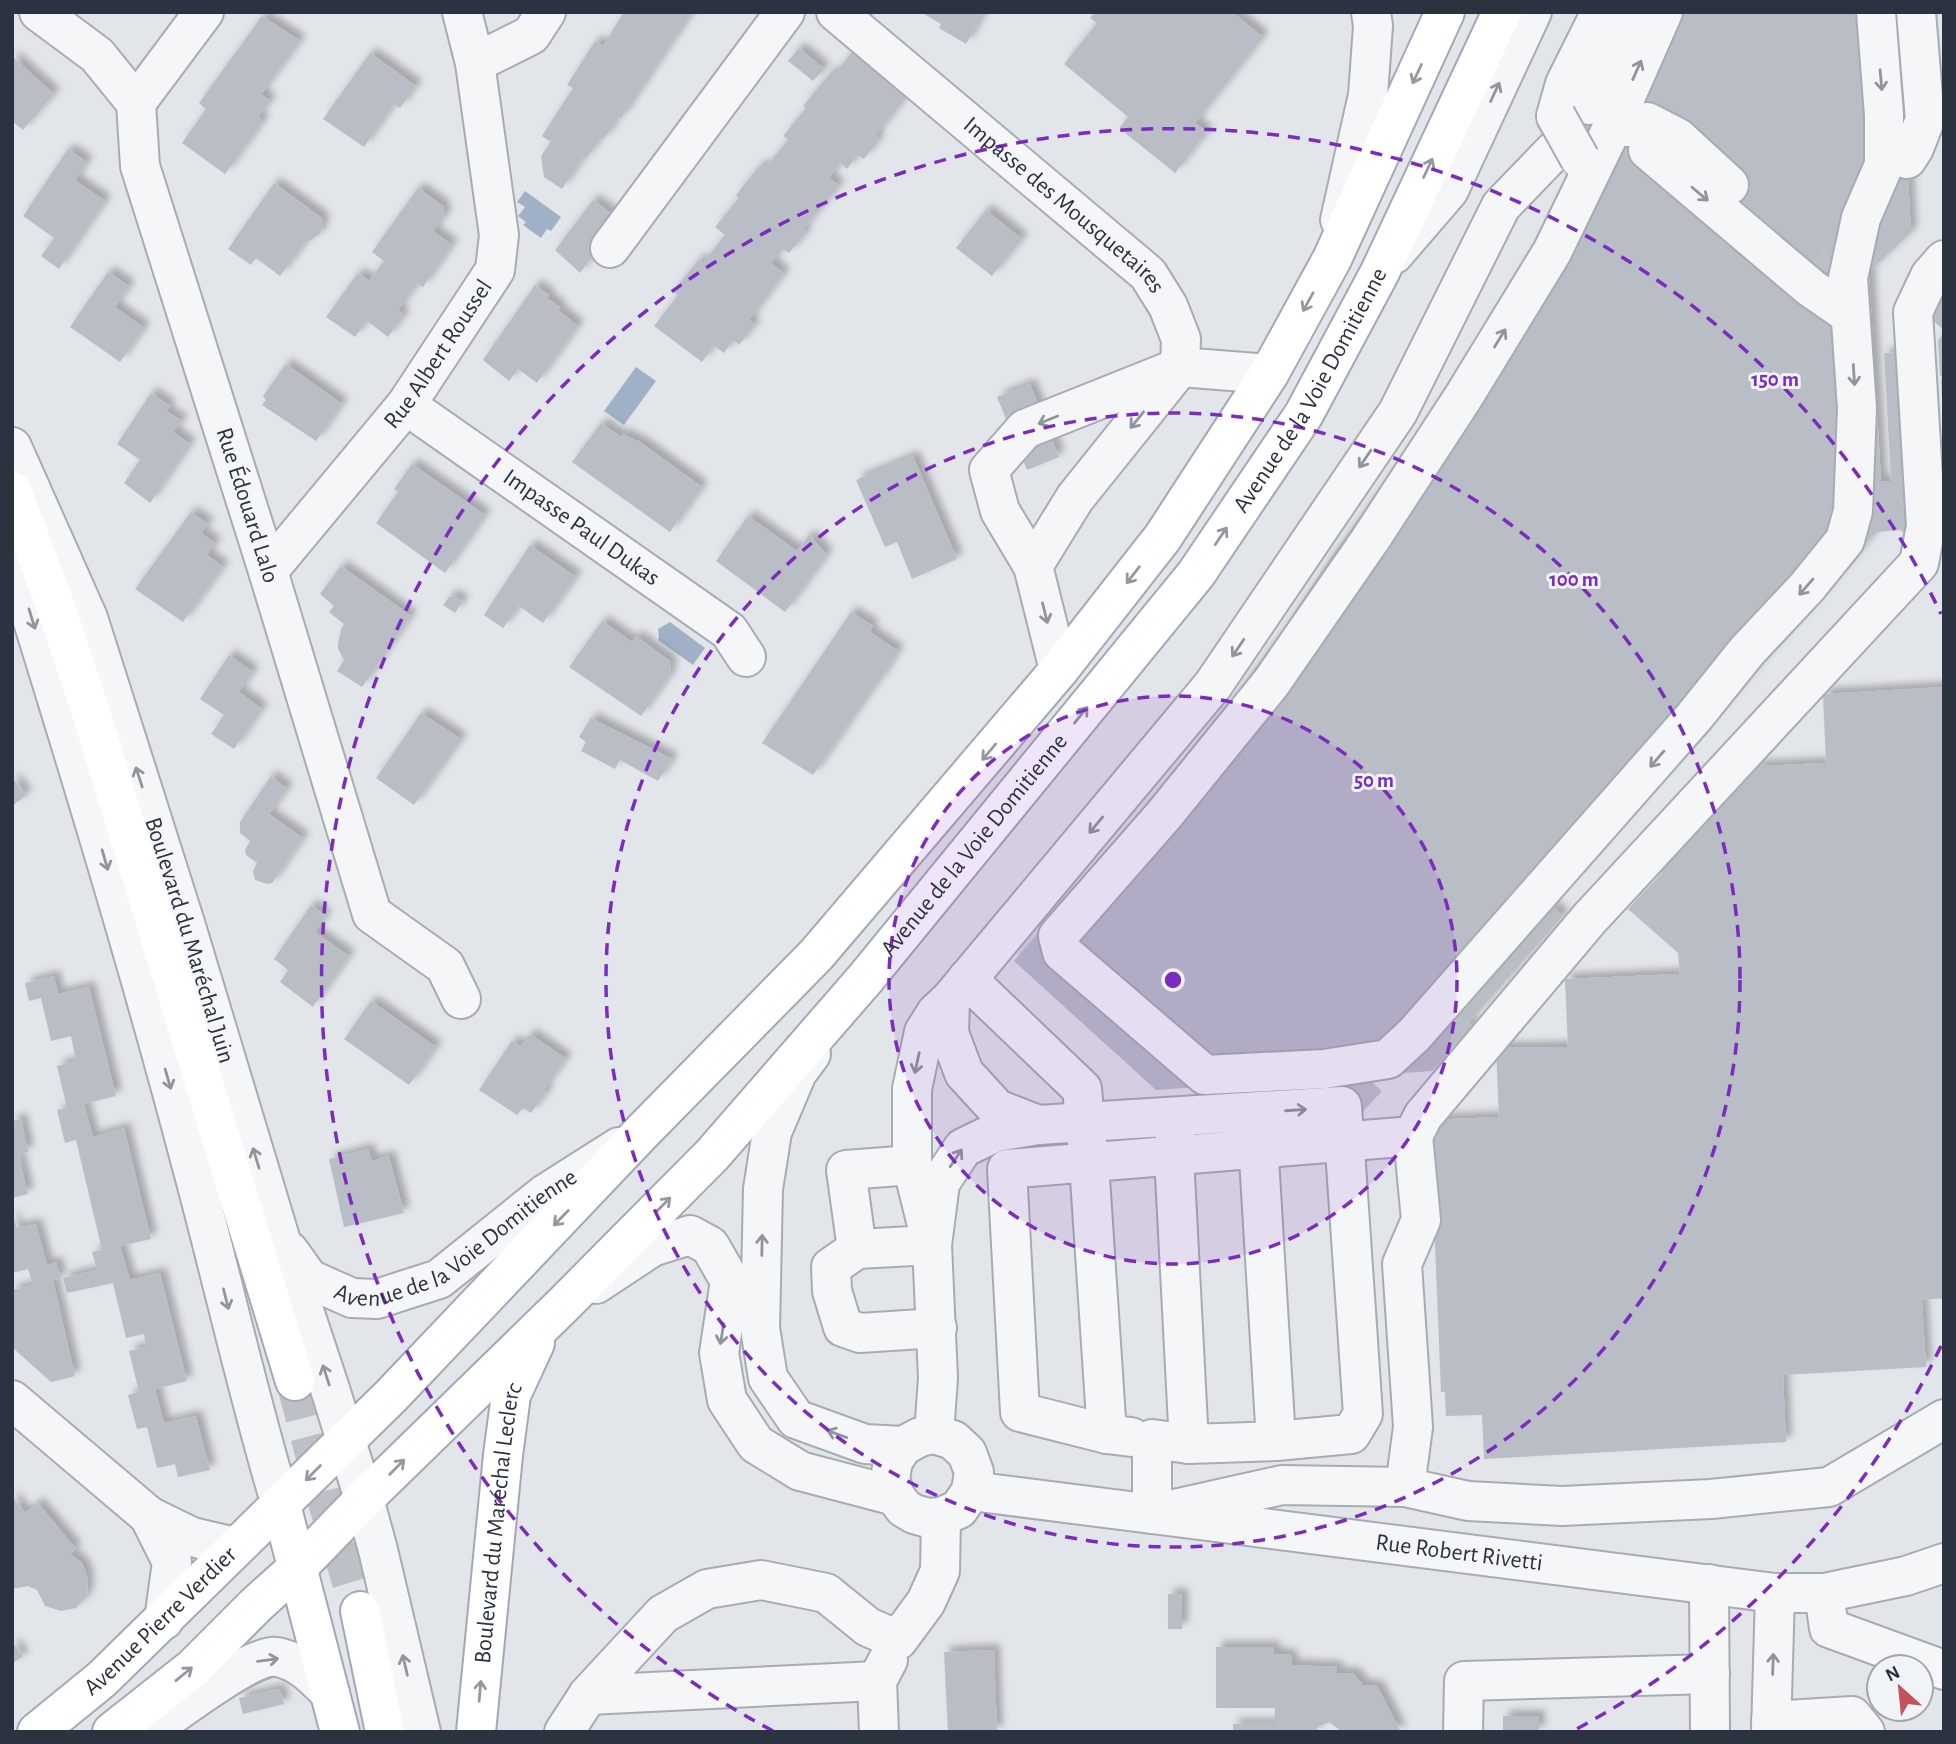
<svg xmlns="http://www.w3.org/2000/svg" width="1956" height="1744" viewBox="0 0 1956 1744" font-family="'Alegreya Sans',sans-serif">
<style>
.water{fill:#a0b1c7}
.building{fill:#b9bec6;filter:url(#shadow)}
.lines{fill:none;stroke-linecap:round;stroke-linejoin:round}
.minor-tunnel{stroke:#bdc1c7;stroke-width:38;stroke-dasharray:38 19;stroke-linecap:butt}
.major-tunnel{stroke:#bdc1c7;stroke-width:38;stroke-dasharray:38 19;stroke-linecap:butt}
.minor-casing{stroke:#a7acb3;stroke-width:42}
.major-casing{stroke:#a2a9b4;stroke-width:42}
.minor{stroke:#f4f6f8;stroke-width:38}
.major{stroke:#fff;stroke-width:38}
.minor-bridge-casing{stroke:#a7acb3;stroke-width:42;stroke-linecap:butt}
.minor-bridge{stroke:#f4f6f8;stroke-width:38}
.oneway{stroke:#90949c}
.oneway2{stroke:#9598a0}
.ring{fill:none;stroke:#7b2cbf;stroke-width:3.5;stroke-dasharray:12 9}
.labels{text-anchor:middle;dominant-baseline:central;stroke-width:6;stroke-linejoin:round;paint-order:stroke}
.street-label{font-size:24px;fill:#2b3240;stroke:#f1f4f7}
.centre{fill:#7b2cbf;stroke:#f1f4f7;stroke-width:3.5}
.ring-label{font-size:21px;text-anchor:middle;font-weight:bold;fill:#7b2cbf;stroke:#f1f4f7;stroke-width:6;stroke-linejoin:round;paint-order:stroke}
</style>
<defs>
<filter id="shadow"><feDropShadow dx="6" dy="-6" stdDeviation="3.5" flood-color="#0004"/></filter>
</defs>
<rect width="100%" height="100%" fill="#e2e5e9"/>
<g class="water">
<path d="M525,191L561,217L551,231L547,229L541,238L523,225L526,222L518,216L525,207L517,202Z"/>
<path d="M636,367L656,381L624,425L604,411Z"/>
<path d="M670,622L705,648L693,665L658,640L659,638L658,629Z"/>
</g>
<g class="building">
<path d="M624,12H692L621,118L619,117L603,140L600,138L586,159L584,156L562,189L544,177L541,156L551,142L542,136L573,88L567,85L595,41L603,46Z"/>
<path d="M921,12H984L966,44L939,28L941,24Z"/>
<path d="M1095,12H1232L1263,37L1195,123L1207,132L1175,173L1119,128L1128,117L1064,64L1097,23L1090,18Z"/>
<path d="M1648,12H1899L1911,232L1869,272L1881,481H1891L1884,353L1898,352L1921,531L1902,532L1901,530L1876,532L1455,1010L1552,906L1563,916L1469,1022L1473,1026L1432,1071L1156,1090L1014,961L1094,869L1182,764L1235,695L1284,628L1330,558L1411,445L1480,340L1570,182L1537,126L1556,87Z"/>
<path d="M262,16L300,41L261,94L270,101L258,117L263,121L225,174L182,143L206,109L199,103Z"/>
<path d="M856,47L911,91L875,136L879,139L864,159L858,155L847,169L840,163L829,178L839,186L803,230L806,233L789,253L783,249L771,263L784,274L749,320L755,325L739,345L733,340L724,353L714,346L702,362L654,326L678,295L673,292L699,259L703,263L725,235L715,227L739,198L736,195L760,165L765,168L788,140L783,136L806,108L803,106L831,72L835,74Z"/>
<path d="M799,48L824,69L813,81L788,61Z"/>
<path d="M370,53L416,86L400,108L394,104L364,147L323,119Z"/>
<path d="M12,56L54,94L23,130L12,121Z"/>
<path d="M68,149L87,162L75,180L105,201L59,269L41,256L54,238L23,216Z"/>
<path d="M274,183L322,218L323,223L320,234L305,243L280,276L256,258L251,265L228,249Z"/>
<path d="M418,188L443,206L445,216L433,231L452,245L423,287L417,284L398,310L404,315L388,337L367,321L355,337L326,317L358,273L369,281L384,261L372,252Z"/>
<path d="M593,200L619,219L580,273L555,250Z"/>
<path d="M986,210L1022,239L992,276L956,248Z"/>
<path d="M108,272L129,286L115,307L144,328L120,362L70,327Z"/>
<path d="M535,285L549,295L547,298L560,307L558,310L578,326L537,383L518,369L509,381L483,360Z"/>
<path d="M1944,294V330L1926,315Z"/>
<path d="M1944,333V400H1942L1941,380L1943,376H1940L1938,340Z"/>
<path d="M286,364L342,404L316,441L262,405L266,400L263,396Z"/>
<path d="M1030,384L1059,457L1027,470L997,397Z"/>
<path d="M151,393L170,406L166,411L182,421L173,432L190,444L150,503L124,483L140,460L117,444Z"/>
<path d="M601,423L621,437L624,434L636,441L637,440L702,487L670,532L572,462Z"/>
<path d="M913,456L957,559L912,579L897,542L885,547L856,480Z"/>
<path d="M412,464L485,515L445,573L376,523L398,492L394,489Z"/>
<path d="M191,512L208,524L201,533L215,543L207,555L223,567L183,622L135,589Z"/>
<path d="M748,516L797,551L809,535L827,555L785,612L716,561Z"/>
<path d="M530,545L576,577L543,623L519,606L503,628L484,615Z"/>
<path d="M341,566L411,616L362,687L337,671L344,660L338,649V644L341,630L344,624L329,612L334,606L320,594Z"/>
<path d="M454,596L463,601L455,613L443,605L449,597Z"/>
<path d="M851,612L873,626L870,632L898,651L879,682L878,681L873,688L813,775L762,743Z"/>
<path d="M602,621L632,642L636,636L671,662L670,675L641,716L569,667Z"/>
<path d="M229,655L253,672L239,692L262,709L234,749L211,734L224,715L200,699Z"/>
<path d="M1944,687V1298L1922,1300L1926,1367L1783,1375L1786,1442L1484,1459L1482,1415L1446,1416L1445,1392H1441L1430,1120L1499,1117L1496,1048L1568,1047L1565,979L1680,974L1678,953L1628,909L1662,873L1656,864L1681,842L1686,845L1758,766L1826,763L1823,694Z"/>
<path d="M421,713L461,739L414,805L376,778Z"/>
<path d="M591,718L672,759L658,781L620,760L615,769L581,751L586,742L579,737Z"/>
<path d="M271,776L287,789L269,814L303,838L272,883L267,884L255,880L253,871L257,863L246,855L245,850L250,841L240,833V822Z"/>
<path d="M12,777L26,795L12,806Z"/>
<path d="M311,905L326,916L315,932L349,956L313,1007L280,982L288,970L274,959Z"/>
<path d="M54,976L58,994L89,987L116,1096L84,1104L93,1137L124,1128L151,1239L120,1246L130,1280L160,1273L187,1381L155,1389L164,1423L196,1416L210,1470L178,1477L175,1464L157,1468L147,1427L137,1429L128,1395L139,1392L129,1351L146,1347L144,1334L126,1338L113,1283L67,1293L63,1278L97,1270L92,1252L102,1250L76,1140L65,1143L57,1110L67,1108L57,1066L76,1061L71,1036L51,1041L41,998L29,1001L25,983Z"/>
<path d="M371,1001L436,1047L409,1085L344,1039Z"/>
<path d="M530,1034L566,1059L544,1089L547,1092L531,1113L523,1108L517,1115L479,1090L512,1041L521,1046Z"/>
<path d="M21,1119L28,1152L18,1154L28,1194L12,1198V1121Z"/>
<path d="M368,1149L372,1161L389,1156L404,1213L344,1227L329,1159Z"/>
<path d="M12,1211L17,1228L36,1224L47,1265L56,1262L61,1279L53,1280L75,1376L51,1382L13,1348L12,1290L33,1285L28,1269L12,1273Z"/>
<path d="M12,1496L25,1513L38,1503L76,1549L70,1554L82,1563L88,1578L87,1596L76,1608L61,1611L45,1606L37,1590L28,1586L12,1589Z"/>
<rect x="1168" y="1594" width="14" height="35"/>
<path d="M12,1642L23,1656L12,1664Z"/>
<path d="M1216,1647H1274V1654L1291,1655L1292,1665L1337,1667V1673H1353L1363,1685L1377,1686L1401,1732H1342L1329,1722L1318,1727L1315,1732H1233V1724H1275V1708H1216Z"/>
<path d="M994,1650L997,1732H948L944,1652Z"/>
<path d="M278,1689L280,1690L284,1704L243,1714L239,1698Z"/>
<rect x="1503" y="1716" width="36" height="16"/>
</g>
<g class="lines">
<g class="minor-tunnel">
<path d="M1814,263L1831,274L1848,278"/>
<path d="M1342,1106L1400,1044"/>
</g>
<path class="major-tunnel" d="M295,1381L326,1499L360,1611"/>
<defs>
<g id="minor">
<path id="s1" d="M39,12L97,55L136,103L140,166L268,571L372,914L445,966L461,999"/>
<path id="s2" d="M836,12L1148,274L1168,306L1181,339L1180,367L1269,374"/>
<path d="M1663,12L1611,130L1552,252L1464,396L1370,540L1271,683L1164,815L1058,936L1062,952L1205,1075L1324,1069L1388,1059L1414,1035L1694,717L1747,651L1807,587L1845,540L1853,511L1857,408L1848,278L1861,218L1884,165V115L1876,12"/>
<path d="M475,63L531,35L546,12"/>
<path d="M136,103L204,12"/>
<path d="M1589,105L1634,12"/>
<path d="M1556,116L1565,84L1601,12"/>
<path d="M1627,127L1647,122L1678,138L1729,185"/>
<path d="M1648,150L1811,288L1850,315"/>
<path d="M1907,159L1914,148L1925,120L1916,12"/>
<path d="M1340,220L1368,95L1373,26L1371,12"/>
<path d="M610,248L785,12"/>
<path d="M1394,254L1449,190L1532,12"/>
<path id="s3" d="M406,405L729,631L746,657"/>
<path id="s4" d="M12,447L88,618L185,923L280,1238L331,1392L364,1499L378,1550L421,1732"/>
<path d="M12,554C75,756 137,958 191,1163C222,1277 247,1392 281,1505"/>
<path d="M1033,566L1000,511L989,470L1025,429L1178,368"/>
<path id="s5" d="M268,571L406,405L495,270L499,235L475,63L462,12"/>
<path d="M1059,670L1033,566L1075,498L1180,367"/>
<path d="M967,979L1082,1089L1089,1163L1107,1434L1131,1437"/>
<path d="M950,1000L949,1033L964,1073L997,1109L1038,1125"/>
<path d="M811,1054L797,1073L772,1132L763,1189L760,1328L768,1378L796,1419L865,1444L903,1446L920,1437L934,1434L953,1440L967,1453L974,1472L971,1491L959,1509L941,1517L928,1518L914,1514L904,1508L895,1496L890,1479L893,1461L903,1446"/>
<path d="M1257,1125L1276,1441"/>
<path d="M1175,1131L1174,1156L1189,1444"/>
<path d="M932,1245L940,1183L963,1148L996,1132L1038,1125L1342,1106L1363,1414L1351,1434L1276,1441L1189,1444L1152,1439V1514L1282,1485L1405,1487L1413,1427L1402,1264L1421,1220L1413,1136L1423,1116L1590,918L1919,563L1926,526L1913,312L1930,276L1944,260"/>
<path d="M932,1245L857,1249L831,1267L832,1291L843,1327L860,1333L937,1328"/>
<path d="M857,1249L846,1170L912,1165"/>
<path id="s6" d="M289,1251L309,1279L352,1298L377,1299L439,1279L545,1194L619,1147"/>
<path d="M596,1284L652,1247L690,1235L710,1246L730,1281L719,1353L727,1400L756,1444L800,1471L895,1496"/>
<path d="M12,1400L149,1516"/>
<path d="M934,1434L938,1378L932,1245L912,1165V1089L924,1032L936,1013L950,1000L1213,685L1398,412L1501,206L1553,152"/>
<path d="M1107,1434L1020,1412L1007,1169L1413,1136"/>
<path d="M1405,1487L1468,1501L1562,1506L1711,1499L1829,1487L1944,1419"/>
<path id="s7" d="M971,1491L1775,1593H1824L1906,1576L1944,1563"/>
<path d="M1709,1584L1710,1732"/>
<path d="M1824,1593L1829,1628L1944,1670"/>
<path d="M164,1620L172,1562L149,1516L192,1537L235,1547"/>
<path d="M588,1695L877,1681"/>
<path d="M1771,1721L1852,1716L1865,1732"/>
<path d="M148,1732C171,1716 253,1653 277,1657C300,1661 315,1678 330,1693"/>
<path d="M564,1732L588,1695L663,1614L707,1589L761,1580L826,1593L868,1627L898,1640L926,1602L940,1571L941,1517"/>
<path d="M879,1732L877,1681L888,1660"/>
<path d="M1463,1732L1464,1681L1710,1674"/>
<path d="M1771,1732L1775,1593"/>
</g>
<g id="major">
<path d="M12,491L56,607L94,722L295,1381"/>
<path d="M281,1505L340,1732"/>
<path d="M360,1611L385,1732"/>
<path id="s8" d="M37,1732L102,1679L391,1396L641,1133L816,955L1059,670L1163,537L1269,374L1332,259L1445,12"/>
<path id="s9" d="M112,1732L193,1668L257,1604L297,1568L364,1499L562,1306L712,1155L865,979L1196,574L1304,414L1380,272L1502,12"/>
<path id="s10" d="M476,1732L503,1455L511,1395L535,1343"/>
</g>
</defs>
<use href="#minor" class="minor-casing"/>
<use href="#major" class="major-casing"/>
<use href="#minor" class="minor"/>
<use href="#major" class="major"/>
<defs>
<path id="minor-bridge" d="M1556,116L1580,159"/>
</defs>
<use href="#minor-bridge" class="minor-bridge-casing"/>
<use href="#minor-bridge" class="minor-bridge"/>
</g>
<defs><path id="oneway-shaft" d="M-6 0H5M1.5-3L5.5 0L1.5 3" fill="none" stroke-width="1.6" stroke-linecap="round" stroke-linejoin="round" transform="scale(1.75)"/></defs>
<g class="oneway">
<use href="#oneway-shaft" transform="translate(1637 70) rotate(-66)"/>
<use href="#oneway-shaft" transform="translate(1881 80) rotate(85)"/>
<use href="#oneway-shaft" transform="translate(1495 92) rotate(-65)"/>
<use href="#oneway-shaft" transform="translate(1700 194) rotate(40)"/>
<use href="#oneway-shaft" transform="translate(1500 338) rotate(-58)"/>
<use href="#oneway-shaft" transform="translate(1854 375) rotate(86)"/>
<use href="#oneway-shaft" transform="translate(1048 420) rotate(158)"/>
<use href="#oneway-shaft" transform="translate(1137 420) rotate(129)"/>
<use href="#oneway-shaft" transform="translate(1365 459) rotate(124)"/>
<use href="#oneway-shaft" transform="translate(1806 587) rotate(131)"/>
<use href="#oneway-shaft" transform="translate(1045 613) rotate(76)"/>
<use href="#oneway-shaft" transform="translate(32 619) rotate(73)"/>
<use href="#oneway-shaft" transform="translate(1238 648) rotate(124)"/>
<use href="#oneway-shaft" transform="translate(1657 759) rotate(131)"/>
<use href="#oneway-shaft" transform="translate(139 777) rotate(-108)"/>
<use href="#oneway-shaft" transform="translate(1096 825) rotate(130)"/>
<use href="#oneway-shaft" transform="translate(105 860) rotate(74)"/>
<use href="#oneway-shaft" transform="translate(917 1063) rotate(102)"/>
<use href="#oneway-shaft" transform="translate(168 1079) rotate(74)"/>
<use href="#oneway-shaft" transform="translate(1296 1110) rotate(-4)"/>
<use href="#oneway-shaft" transform="translate(256 1158) rotate(-107)"/>
<use href="#oneway-shaft" transform="translate(956 1158) rotate(-56)"/>
<use href="#oneway-shaft" transform="translate(762 1245) rotate(-89)"/>
<use href="#oneway-shaft" transform="translate(226 1299) rotate(76)"/>
<use href="#oneway-shaft" transform="translate(722 1334) rotate(99)"/>
<use href="#oneway-shaft" transform="translate(326 1375) rotate(-108)"/>
<use href="#oneway-shaft" transform="translate(837 1434) rotate(-160)"/>
<use href="#oneway-shaft" transform="translate(268 1660) rotate(-8)"/>
<use href="#oneway-shaft" transform="translate(1773 1664) rotate(-88)"/>
<use href="#oneway-shaft" transform="translate(405 1665) rotate(-103)"/>
</g>
<g class="oneway2">
<use href="#oneway-shaft" transform="translate(1417 74) rotate(115)"/>
<use href="#oneway-shaft" transform="translate(1428 168) rotate(-65)"/>
<use href="#oneway-shaft" transform="translate(1308 302) rotate(119)"/>
<use href="#oneway-shaft" transform="translate(1221 536) rotate(-56)"/>
<use href="#oneway-shaft" transform="translate(1133 575) rotate(128)"/>
<use href="#oneway-shaft" transform="translate(1081 715) rotate(-51)"/>
<use href="#oneway-shaft" transform="translate(989 752) rotate(130)"/>
<use href="#oneway-shaft" transform="translate(663 1205) rotate(-45)"/>
<use href="#oneway-shaft" transform="translate(561 1218) rotate(134)"/>
<use href="#oneway-shaft" transform="translate(397 1467) rotate(-45)"/>
<use href="#oneway-shaft" transform="translate(313 1473) rotate(135)"/>
<use href="#oneway-shaft" transform="translate(184 1674) rotate(-39)"/>
<use href="#oneway-shaft" transform="translate(480 1691) rotate(-85)"/>
</g>
<circle cx="1173" cy="980" r="284" fill="#7b2cbf" fill-opacity=".12"/>
<g class="ring">
<circle cx="1173" cy="980" r="284"/>
<circle cx="1173" cy="980" r="567"/>
<path d="M1941 1346A851 851 0 0 1 1573 1731M773 1731A851 851 0 1 1 1941 614"/>
</g>
<g class="labels">
<g class="street-label">
<text stroke="none"><textPath href="#s2" startOffset="299">Impasse des Mousquetaires</textPath></text>
<text stroke="none"><textPath href="#s5" startOffset="276">Rue Albert Roussel</textPath></text>
<text stroke="none"><textPath href="#s9" startOffset="1806">Avenue de la Voie Domitienne</textPath></text>
<text stroke="none"><textPath href="#s1" startOffset="553">Rue Édouard Lalo</textPath></text>
<text stroke="none"><textPath href="#s3" startOffset="214">Impasse Paul Dukas</textPath></text>
<text stroke="none"><textPath href="#s9" startOffset="1239">Avenue de la Voie Domitienne</textPath></text>
<text stroke="none"><textPath href="#s4" startOffset="525">Boulevard du Maréchal Juin</textPath></text>
<text stroke="none"><textPath href="#s6" startOffset="203">Avenue de la Voie Domitienne</textPath></text>
<text stroke="none"><textPath href="#s10" startOffset="210">Boulevard du Maréchal Leclerc</textPath></text>
<text stroke="none"><textPath href="#s7" startOffset="492">Rue Robert Rivetti</textPath></text>
<text stroke="none"><textPath href="#s8" startOffset="166">Avenue Pierre Verdier</textPath></text>
</g>
</g>
<circle cx="1173" cy="980" r="10" class="centre"/>
<g class="ring-label">
<text x="1775" y="386">150 m</text>
<text x="1574" y="586">100 m</text>
<text x="1374" y="787">50 m</text>
</g>
<rect width="1956" height="1744" fill="none" stroke="#2b3240" stroke-width="28"/>
<g transform="translate(1900 1688) rotate(333)"><circle r="33" fill="#f1f4f7" stroke="#a2a6ae" stroke-width="2"/>
<path d="M0-5L12 26L0 18L-12 26Z" fill="#c5505e"/>
<text y="-10" font-size="19" font-weight="bold" text-anchor="middle" fill="#2b3240">N</text>
</g>
</svg>
